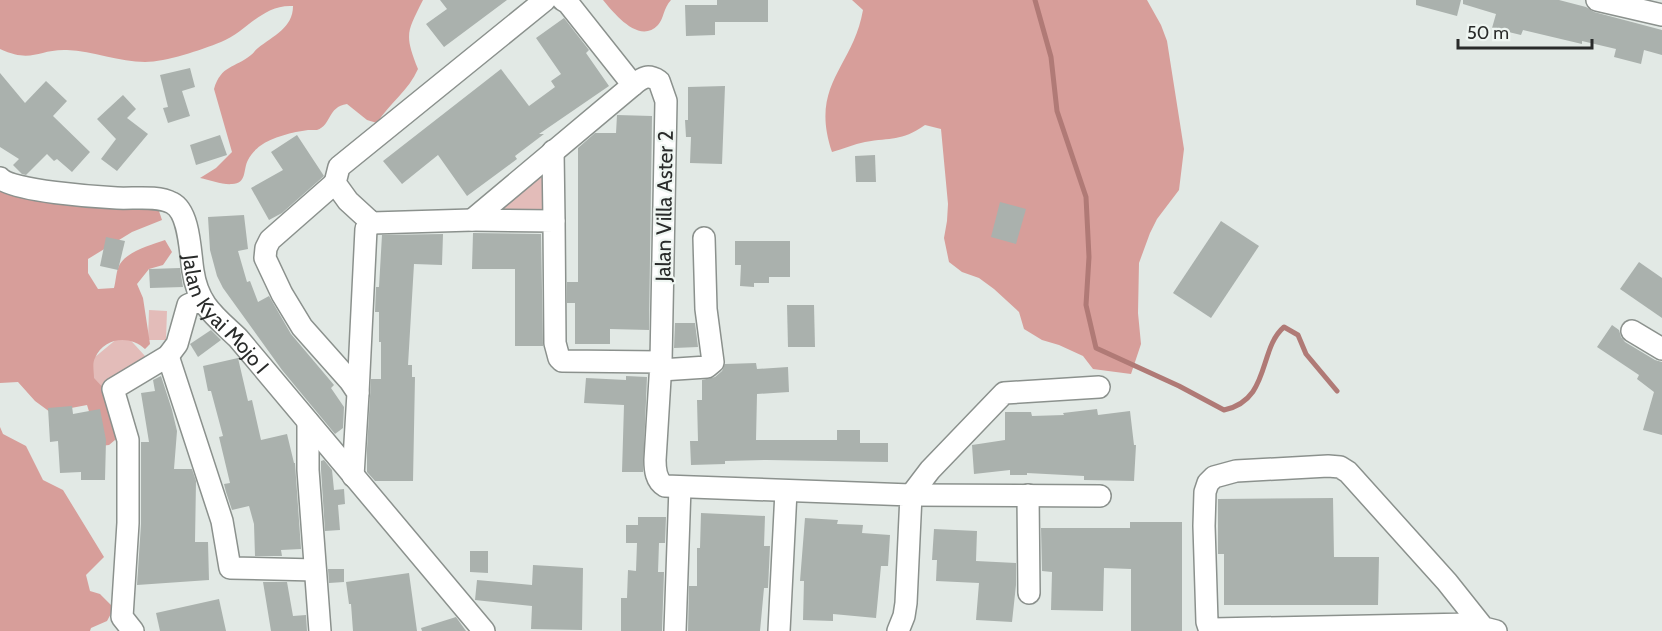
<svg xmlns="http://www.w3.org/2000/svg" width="1662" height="631" viewBox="0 0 1662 631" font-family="Cabin,sans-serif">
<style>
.green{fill:#e3bcb9}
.forest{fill:#d79e9a}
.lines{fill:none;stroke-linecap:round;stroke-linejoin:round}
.stream{stroke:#b07a76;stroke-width:5}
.building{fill:#aab1ad}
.minor-casing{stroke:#8b918d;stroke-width:24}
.minor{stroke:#fff;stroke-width:21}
.labels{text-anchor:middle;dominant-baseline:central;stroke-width:4.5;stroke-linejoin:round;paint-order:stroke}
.street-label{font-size:21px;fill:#292b2a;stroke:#eff6f2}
</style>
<rect width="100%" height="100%" fill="#e2e9e5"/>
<g class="green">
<path d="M547,169L544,215L496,212Z"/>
<path d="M149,310L167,311L166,340H148Z"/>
<path d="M124,333L145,356L104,391L83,367Z"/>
</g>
<g class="forest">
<path d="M0,0H423C407,32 404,34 418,69C409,90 389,104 377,123L367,120L347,104C327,107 332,125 317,130C316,130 310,130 308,130C293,132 272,137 260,146C256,149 250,155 248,160C243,169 247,184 232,184C223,185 210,180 200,178L216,168L232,152L214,89C221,65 235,68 251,55C254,53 255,50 258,48C273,36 293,28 293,6C262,4 247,32 221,42C201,50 166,62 145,62C120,62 93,51 67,50C37,49 33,64 0,49Z"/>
<path d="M603,0H671C663,9 664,18 658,25C639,45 614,13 603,0Z"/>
<path d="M852,0H1147L1161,25L1167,41L1184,149L1179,190L1157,219L1150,233L1139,263L1138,313L1141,344L1131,374L1093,369L1083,356L1059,345L1042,340L1024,329L1019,312L994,289L979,278L962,272L949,262L944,238L947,221L948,204L941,129L925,125C900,142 892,137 865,142C854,144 843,149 832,152C809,84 853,68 863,10Z"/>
<path d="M0,185L159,211L162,220L132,232L88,259V273L98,289L114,288C116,281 116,270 120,264C128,251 151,245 165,240L172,252L163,265L149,269L137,284L143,298L150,344L145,349C130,335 104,337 95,358C92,363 94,372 94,378L107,392L121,435L109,445L100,446L87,405L50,412L35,401L18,382L0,383Z"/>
<path d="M0,427L3,434L26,446L43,480L63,490L104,557L86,575L90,591L100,594L114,608L107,621L91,628L90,631H0Z"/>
</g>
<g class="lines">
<path class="stream" d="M1035,0L1051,57L1057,111L1086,197L1089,257L1086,305L1096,348L1179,386L1224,410C1271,400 1258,349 1284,327L1298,335L1306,354L1337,391"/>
</g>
<g class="building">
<path d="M440,0H507L444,47L426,24L447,9Z"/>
<path d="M717,0H768V22H715V35L686,36L685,5H717Z"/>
<path d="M1416,0H1461L1457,16L1416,5Z"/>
<path d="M1463,0H1559L1586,7L1594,12L1662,30V55L1644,50L1641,64L1614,57L1616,49L1582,41V44L1523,30L1521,35L1492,28L1496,14L1463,4Z"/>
<path d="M564,18L589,50L586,53L609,86L539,134H544L515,156L517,159L467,196L438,155L402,184L383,161L501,69L529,106L555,87L551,81L561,74L536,38Z"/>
<path d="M190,68L195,87L182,91L190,116L168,123L163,108L168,107L160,75Z"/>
<path d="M0,73L25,103L46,81L67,101L53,116L90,152L72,172L57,159L54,161L47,154L26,175L22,174L13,165L19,159L0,147Z"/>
<path d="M725,86L722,164L690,163L691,137H686L685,120H688V87Z"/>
<path d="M123,95L136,109L127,118L148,134L117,171L101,159L116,139L97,119Z"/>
<path d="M617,115L652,116L649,330L610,329V344H575V303H567V282H578V148L595,133H616Z"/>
<path d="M220,135L227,155L196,165L190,145Z"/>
<path d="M297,135L324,176L282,213L269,220L251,188L283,170L271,152Z"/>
<path d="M875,155L876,182H856L855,156Z"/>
<path d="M1000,202L1026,209L1016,244L991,237Z"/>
<path d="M244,215L248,249L238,251L247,282L250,281L258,302L269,296L291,334L334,385L331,388L344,407L343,428L335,434L282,370L223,288L217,276L210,250L208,217Z"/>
<path d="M1221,221L1259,246L1211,318L1173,293Z"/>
<path d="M473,233L541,234L543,346H515V269H472Z"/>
<path d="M443,234L442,265L414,264L408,365H412V377H415L413,481H375L367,472V449L371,379H381V342H379V312H375L376,287H379L382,235Z"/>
<path d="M106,237L125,241L118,270L100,266Z"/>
<path d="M735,241H790V277H769V283H754V287L740,286L741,265H735Z"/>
<path d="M1639,262L1662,278V318L1620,289Z"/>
<path d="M180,268L183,287L150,288L149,269Z"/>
<path d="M787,305H814L815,347H788Z"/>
<path d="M675,323H695L698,347L674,348Z"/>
<path d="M1612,325L1619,330L1621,337L1625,342L1655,360L1662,362V435L1643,430L1654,392L1637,379L1639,375L1597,347Z"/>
<path d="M211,330L221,340L198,357L190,344Z"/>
<path d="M238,358L248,401L252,400L261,440L287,434L294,463H295L301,549L281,550L282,556H255L254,524L249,506L232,510L226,492L224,484L230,483L219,437L223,436L211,391H208L203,366Z"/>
<path d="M756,363L757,369L788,367L789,392L757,394L756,440H837V430H860V443H888V462L767,460L725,461V464L691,465L690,441H698L697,400H702V380L715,377L722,371L725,364Z"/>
<path d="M161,376L172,410L177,431L174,469H192L196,481L195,542H208L209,580L137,585L141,524V442H149L141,393L155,391L153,380Z"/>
<path d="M626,376L647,377L643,472H622L624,405L584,403L586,378L626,380Z"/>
<path d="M72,406L73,414L100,409L106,440L105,480H81V472L60,473L58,441L50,442L48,408Z"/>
<path d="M1097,409L1098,415L1130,411L1134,445H1136L1134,481L1084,480V476L1027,473V475H1010V470L974,474L972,445L1005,440V412H1031L1032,416L1064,415L1063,413Z"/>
<path d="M324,460L332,470L334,490L344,489L345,504L338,505L340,530L325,531L321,470V461Z"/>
<path d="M1333,498L1334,557H1379L1378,605H1224V554H1218V499Z"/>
<path d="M701,513L765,516L764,546H770L768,588H764L760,631H688L689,586H697V548H700Z"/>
<path d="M638,517H666L665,543H659L658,572H664L662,631H621V598H627L628,570L636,571L637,543H626V525H638Z"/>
<path d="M805,518L838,520L837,524L863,525L862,533L890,535L888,566H881L876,618L833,614V621L803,620L804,581H800Z"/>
<path d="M1130,522H1182V631H1131V569L1104,568L1103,611L1051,610L1052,572L1042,571L1041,528H1130Z"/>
<path d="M934,529L977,531L976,561L1016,563V585L1012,622L976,620L979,583L936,581L937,560H932Z"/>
<path d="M470,551H488V573L470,572Z"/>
<path d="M533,565L583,568L582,630L531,629L532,606L475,600L477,580L532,585Z"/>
<path d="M328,569H344V582L329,583Z"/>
<path d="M409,573L417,631H353L351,604H349L346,582Z"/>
<path d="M263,582H287L293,616L306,615L307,631H271Z"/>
<path d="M219,599L226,631H160L156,613Z"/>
<path d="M456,617L466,631H422L421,628Z"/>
</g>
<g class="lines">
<defs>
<g id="minor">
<path d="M563,0L568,3L633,85"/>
<path d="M1597,0L1662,15"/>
<path d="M553,151L554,221"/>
<path id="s1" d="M0,178C11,191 97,197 117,198C133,199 157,195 172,203C190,212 190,253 193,271C198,305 215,316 238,338L484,631"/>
<path d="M335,183L270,240L266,248L265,258L282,294L302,327L350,381L358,393L353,476"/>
<path d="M472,220L372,223L348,201L335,183L339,167L545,0"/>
<path d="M1632,331L1662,349"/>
<path d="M168,356L222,521L230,568L315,570"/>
<path d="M661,362L562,361L559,358L555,343L554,221L472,220L633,85C643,77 648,74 659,81L666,101L661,362L655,460C655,470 656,481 665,486L911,495L906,603L904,616L898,631"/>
<path d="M661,370L707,367L713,362L706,309L704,238"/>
<path d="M358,393L366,229L372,223"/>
<path d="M308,422V470L320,631"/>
<path d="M911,495L930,470L1004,393L1099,387"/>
<path d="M911,495L1100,496"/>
<path d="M1028,495L1029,593"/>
<path d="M1482,626L1447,582L1348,472L1340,467L1328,466L1236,471L1214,477L1208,483L1205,492L1204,526L1207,622L1209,628L1213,629L1469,624L1496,631"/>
<path d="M133,631L122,617L128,523V440L113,389L168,356L177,344L188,305L195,302L203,303"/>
<path d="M675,631L680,487"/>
<path d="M779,631L786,491"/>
</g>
</defs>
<use href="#minor" class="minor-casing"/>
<use href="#minor" class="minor"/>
</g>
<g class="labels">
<g class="street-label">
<text transform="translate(664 206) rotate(-89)">Jalan Villa Aster 2</text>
<text stroke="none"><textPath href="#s1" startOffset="303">Jalan Kyai Mojo I</textPath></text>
</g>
</g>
<path d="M1458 39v9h134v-9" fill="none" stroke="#292b2a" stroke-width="3"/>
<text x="1467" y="39" font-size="18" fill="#292b2a" stroke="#eff6f2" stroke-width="4.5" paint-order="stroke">50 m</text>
</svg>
